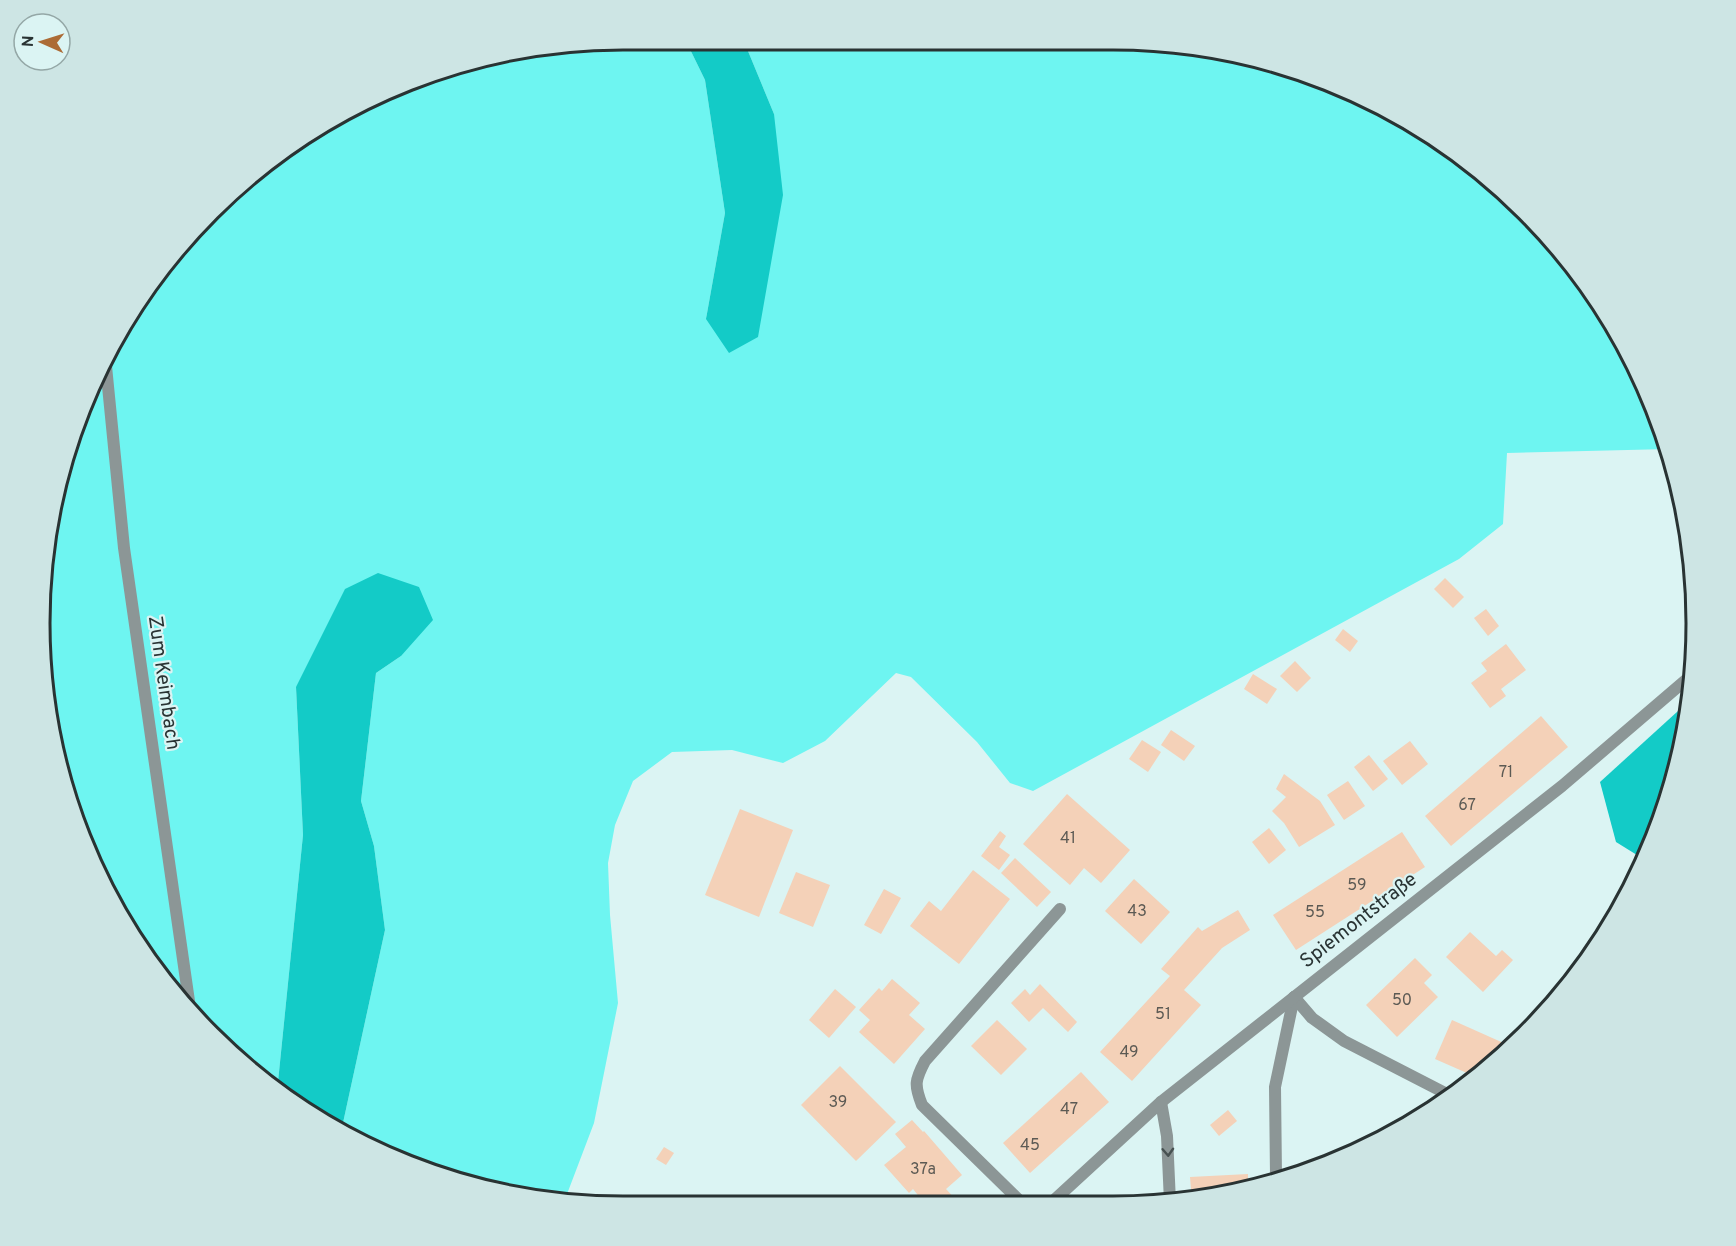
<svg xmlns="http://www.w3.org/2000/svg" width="1736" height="1246" viewBox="0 0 1736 1246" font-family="Overpass,sans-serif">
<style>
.green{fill:#6ef5f1}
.forest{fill:#13cbc7}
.building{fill:#f4d1b8}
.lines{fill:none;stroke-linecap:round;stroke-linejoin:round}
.service{stroke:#8c9696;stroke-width:12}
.minor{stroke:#8c9696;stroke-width:12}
.tertiary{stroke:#8c9696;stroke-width:12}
.oneway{stroke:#475151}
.labels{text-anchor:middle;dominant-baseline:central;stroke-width:4.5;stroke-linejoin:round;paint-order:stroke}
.number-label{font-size:16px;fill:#5c5a54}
.street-label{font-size:20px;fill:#293333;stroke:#dbf4f3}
.rim{fill:none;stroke:#293333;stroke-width:3}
</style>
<rect width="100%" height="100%" fill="#dbf4f3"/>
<path class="green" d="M623,39H685L705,80L725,213L706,319L774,114L743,39H1113L1227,50L1336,83L1405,117L1498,184L1552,238L1619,331L1666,436L1669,449L1507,453L1503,524L1459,559L1033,791L1010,783L977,742L911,677L896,673L825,741L783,763L732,750L672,752L633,781L615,825L608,863L610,915L618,1003L594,1123L564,1202L472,1187L364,1147L341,1132L385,930L374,846L361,801L376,673L401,656L296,687L303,835L278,1082L272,1089L184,1008L84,847L44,699L50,509L99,365L184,238L299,137L472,59Z"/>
<g class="forest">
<path d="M685,39H743L774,114L783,195L758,337L729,353L706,319L725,213L705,80Z"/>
<path d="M378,573L419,587L433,620L401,656L376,673L361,801L374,846L385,930L341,1132L272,1089L278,1082L303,835L296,687L345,589Z"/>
<path d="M1689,701L1677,774L1645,860L1616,842L1600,782Z"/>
</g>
<g class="building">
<path d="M1445,578L1464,597L1453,608L1434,589Z"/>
<path d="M1486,609L1499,626L1488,636L1474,618Z"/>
<path d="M1343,629L1358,641L1350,652L1335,640Z"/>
<path d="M1506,644L1526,670L1501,689L1506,696L1490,708L1471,683L1487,671L1481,663Z"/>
<path d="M1295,661L1311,678L1297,692L1280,676Z"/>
<path d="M1253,674L1277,689L1267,704L1244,689Z"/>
<path d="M1541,716L1568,747L1451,846L1425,816Z"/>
<path d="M1171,730L1195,746L1184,761L1161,745Z"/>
<path d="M1142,740L1161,752L1148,772L1129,759Z"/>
<path d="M1410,741L1428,764L1402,785L1383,761Z"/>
<path d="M1369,755L1388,779L1373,791L1354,767Z"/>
<path d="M1284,774L1320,801L1335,825L1299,847L1284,823L1272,811L1286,797L1276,789Z"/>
<path d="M1348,781L1365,806L1344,820L1327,795Z"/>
<path d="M1067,794L1130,850L1101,883L1084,868L1070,885L1023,844Z"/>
<path d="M740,809L793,830L759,917L705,895Z"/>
<path d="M1269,828L1286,850L1269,864L1252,842Z"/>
<path d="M1000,831L1006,836L999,847L1010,855L999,870L981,856Z"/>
<path d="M1402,832L1425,867L1296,950L1273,915Z"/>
<path d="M1015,858L1051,892L1037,907L1001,873Z"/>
<path d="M973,870L1010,899L959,964L910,926L929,901L941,911Z"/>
<path d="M796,872L830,885L813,927L779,913Z"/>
<path d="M1134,879L1170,912L1141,944L1105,911Z"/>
<path d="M884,889L901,898L881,934L864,925Z"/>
<path d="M1238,910L1250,930L1222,948L1184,990L1201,1005L1132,1081L1100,1052L1170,976L1161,969L1198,927L1202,931Z"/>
<path d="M1470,932L1496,956L1502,950L1513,960L1483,992L1446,957Z"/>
<path d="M1415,958L1432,975L1424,983L1438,997L1397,1037L1366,1005Z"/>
<path d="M892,979L920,1003L909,1015L925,1029L894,1064L859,1032L870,1020L859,1010L879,988L882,991Z"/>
<path d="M1040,984L1077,1022L1068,1032L1043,1008L1029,1022L1011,1003L1025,989L1030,995Z"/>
<path d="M835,989L856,1007L829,1038L809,1020Z"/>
<path d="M997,1020L1027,1049L1001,1075L971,1046Z"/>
<path d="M1452,1020L1508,1045L1503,1057L1498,1062L1476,1077L1435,1059Z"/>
<path d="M840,1066L896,1122L856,1161L801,1105Z"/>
<path d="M1081,1072L1109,1102L1030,1173L1003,1143Z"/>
<path d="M1228,1110L1237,1121L1219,1136L1210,1125Z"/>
<path d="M912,1120L923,1132L924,1131L962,1175L946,1189L959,1203L925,1204L913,1189L909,1193L884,1165L906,1147L895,1134Z"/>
<path d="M664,1147L674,1153L666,1165L656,1159Z"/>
<path d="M1248,1174V1184L1192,1201L1190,1177Z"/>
</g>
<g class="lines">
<g class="service">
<path d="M1161,1102L1167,1136L1170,1202"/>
<path d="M1276,1176L1275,1087L1294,997"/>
<path d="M1022,1203L922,1105C914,1085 915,1080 925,1061L1060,909"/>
</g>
<g class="minor">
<path d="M1294,997L1312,1018L1344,1041L1449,1095"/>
<path d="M1051,1203L1161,1102L1562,786L1694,673"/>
</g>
<path class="tertiary" d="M105,356L124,548L191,1015"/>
</g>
<defs><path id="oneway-chevron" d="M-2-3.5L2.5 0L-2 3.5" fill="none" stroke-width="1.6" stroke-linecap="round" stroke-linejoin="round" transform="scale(1.5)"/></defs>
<use class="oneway" href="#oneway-chevron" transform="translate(1168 1152) rotate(87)"/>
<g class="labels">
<g class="number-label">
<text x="1506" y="773">71</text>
<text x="1467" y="806">67</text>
<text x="1068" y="839">41</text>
<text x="1357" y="886">59</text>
<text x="1137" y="912">43</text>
<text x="1315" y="913">55</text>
<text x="1402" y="1001">50</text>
<text x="1163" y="1015">51</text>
<text x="1129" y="1053">49</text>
<text x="838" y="1103">39</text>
<text x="1069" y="1110">47</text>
<text x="1030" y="1146">45</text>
<text x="923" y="1170">37a</text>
</g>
<g class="street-label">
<text transform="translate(163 683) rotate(82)">Zum Keimbach</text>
<text transform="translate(1359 921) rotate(-38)">Spiemontstraße</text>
</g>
</g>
<path d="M0 0H1736V1246H0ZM623 50H1113A573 573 0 0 1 1686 623V623A573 573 0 0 1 1113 1196H623A573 573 0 0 1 50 623V623A573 573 0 0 1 623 50Z" fill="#cde5e4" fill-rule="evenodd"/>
<path class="rim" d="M623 50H1113A573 573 0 0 1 1686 623V623A573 573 0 0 1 1113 1196H623A573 573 0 0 1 50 623V623A573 573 0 0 1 623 50Z"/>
<g transform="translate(42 42) rotate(273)"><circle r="28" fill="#dbf4f3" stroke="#94a7a6" stroke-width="1.5"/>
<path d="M0-4.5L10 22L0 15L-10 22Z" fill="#ac6b35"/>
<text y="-9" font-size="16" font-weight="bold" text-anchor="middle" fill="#293333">N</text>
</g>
</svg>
